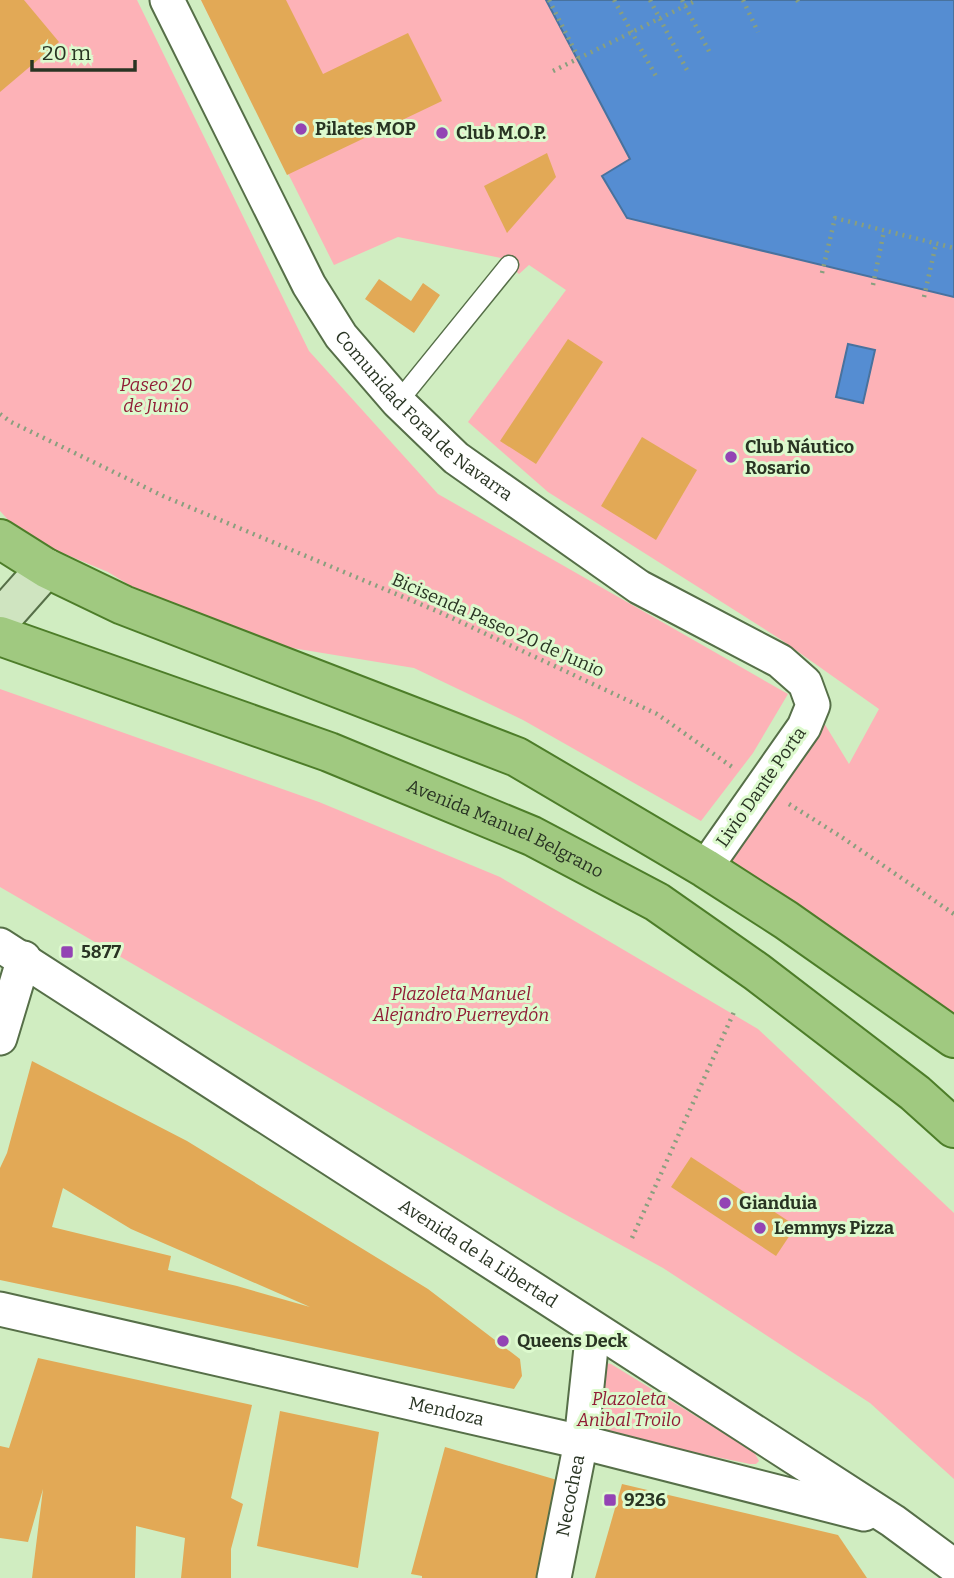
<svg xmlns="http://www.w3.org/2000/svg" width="954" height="1578" viewBox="0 0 954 1578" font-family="Bitter,serif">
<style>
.green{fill:#fdb2b7}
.water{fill:#558dd2;stroke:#48729e;stroke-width:2}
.building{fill:#e2a956;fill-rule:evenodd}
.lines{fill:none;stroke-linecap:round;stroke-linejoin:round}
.service-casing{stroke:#566f48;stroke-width:21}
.minor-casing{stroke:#566f48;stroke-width:37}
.secondary-casing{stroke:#566f48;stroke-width:42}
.primary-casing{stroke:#4d7d29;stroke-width:42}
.path{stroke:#899f7e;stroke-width:4.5;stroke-dasharray:2 5;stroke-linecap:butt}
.service{stroke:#fff;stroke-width:18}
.minor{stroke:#fff;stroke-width:33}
.secondary{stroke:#cfe4c0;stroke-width:38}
.primary{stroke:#a0c980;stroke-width:38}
.poi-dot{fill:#9344b4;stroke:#ddface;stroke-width:2.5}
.labels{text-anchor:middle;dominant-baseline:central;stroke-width:6;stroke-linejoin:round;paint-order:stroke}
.poi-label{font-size:18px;font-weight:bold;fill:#293423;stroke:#ddface;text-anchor:start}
.park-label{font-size:18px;font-style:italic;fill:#911d36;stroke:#ddface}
.street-label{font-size:18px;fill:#293423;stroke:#ddface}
</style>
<rect width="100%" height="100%" fill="#d0edc1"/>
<g class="green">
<path d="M0,0H137L309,351L438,494L788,694L753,753L701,821L523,720L414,668L286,647L180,616L108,572L24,537L0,511Z"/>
<path d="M201,0H546L630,159L627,218L954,297V1038L705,868L813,705L849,764L879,709L780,639L548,492L468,422L566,290L529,265L519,274L501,258L398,237L334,265Z"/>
<path d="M0,689L319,802L500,877L758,1029L954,1213V1479L870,1403L663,1268L559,1211L0,887Z"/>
<path d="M605,1363L611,1364L754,1452L759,1461L756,1464H750L600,1433L596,1425Z"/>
</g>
<g class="water">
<path d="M546,0H954V297L627,218L602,176L630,159Z"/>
<path d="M848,344L875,350L863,403L836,397Z"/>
</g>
<g class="building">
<path d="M0,0H24L59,42L0,92Z"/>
<path d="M201,0H286L323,74L408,33L442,101L287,175Z"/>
<path d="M547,153L556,177L507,233L484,186Z"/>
<path d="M379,279L411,301L423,283L440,295L414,333L365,299Z"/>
<path d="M568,339L603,362L536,464L500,441Z"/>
<path d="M642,437L697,470L656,540L601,506Z"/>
<path d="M32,1061L187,1141L428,1289L520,1359L522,1376L514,1389L0,1280V1168L7,1153ZM63,1188L131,1229L310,1307L237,1286L168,1270L171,1256L52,1227Z"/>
<path d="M691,1157L796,1226L776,1256L671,1187Z"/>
<path d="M38,1358L252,1405L231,1498L243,1504L231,1549V1578H181L185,1538L136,1526L135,1578H32L43,1489L28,1542L0,1538V1446L9,1448Z"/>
<path d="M280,1411L379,1432L358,1568L257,1546Z"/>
<path d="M445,1447L557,1480L541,1578H422V1576L411,1574Z"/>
<path d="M622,1484L838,1535L867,1578H595Z"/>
</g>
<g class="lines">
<defs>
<path id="service" d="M398,402L509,265"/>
<g id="minor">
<path id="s1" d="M167,0L309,285L341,336L398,402L456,458L639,587L780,661L805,683L813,705L804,727L705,868"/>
<path id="s2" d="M0,945L893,1521L954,1566"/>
<path d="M0,1038L24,958"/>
<path id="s3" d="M0,1309L581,1442L864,1514"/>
<path id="s4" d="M554,1578L581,1442L593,1329"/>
</g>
<path id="secondary" d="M0,620L46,568"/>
<g id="primary">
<path d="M0,539L46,568L123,605L517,757L705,868L786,920L954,1038"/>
<path id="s5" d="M0,636L329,752L532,836L657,902L757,972L915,1093L954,1128"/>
</g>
</defs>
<use href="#service" class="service-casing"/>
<use href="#minor" class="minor-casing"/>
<use href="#secondary" class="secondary-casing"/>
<use href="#primary" class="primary-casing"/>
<g class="path">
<path d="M549,0L579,59"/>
<path d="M614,0L657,78"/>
<path d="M650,0L688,72"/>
<path d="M682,0L710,53"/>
<path d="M743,0L758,32"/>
<path d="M797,0L799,3"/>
<path d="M553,71L697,0"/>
<path d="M822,273L835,218L954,248"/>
<path d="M873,285L884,231"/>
<path d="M924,297L936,244"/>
<path d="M0,414L11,422L163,496L439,612L657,714L735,769"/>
<path d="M789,804L840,836L954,914"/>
<path d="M632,1238L734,1012"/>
</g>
<use href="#service" class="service"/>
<use href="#minor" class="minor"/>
<use href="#secondary" class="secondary"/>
<use href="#primary" class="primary"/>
</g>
<g class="poi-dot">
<circle cx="301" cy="129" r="7"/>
<circle cx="442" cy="133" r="7"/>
<circle cx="731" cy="457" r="7"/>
<rect x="60" y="945" width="14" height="14" rx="3.5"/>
<circle cx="725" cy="1203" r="7"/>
<circle cx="760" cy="1228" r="7"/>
<circle cx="503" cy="1341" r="7"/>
<rect x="603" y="1493" width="14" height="14" rx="3.5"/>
</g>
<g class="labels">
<g class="poi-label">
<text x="315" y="129">Pilates MOP</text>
<text x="456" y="133">Club M.O.P.</text>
<text x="745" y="447">Club Náutico<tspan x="745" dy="21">Rosario</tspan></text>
<text x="81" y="952">5877</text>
<text x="739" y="1203">Gianduia</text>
<text x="774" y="1228">Lemmys Pizza</text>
<text x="517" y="1341">Queens Deck</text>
<text x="624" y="1500">9236</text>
</g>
<g class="park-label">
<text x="156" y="385">Paseo 20<tspan x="156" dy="21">de Junio</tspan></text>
<text x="461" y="994">Plazoleta Manuel<tspan x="461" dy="21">Alejandro Puerreydón</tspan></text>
<text x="629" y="1399">Plazoleta<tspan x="629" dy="21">Anibal Troilo</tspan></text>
</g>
<g class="street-label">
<text stroke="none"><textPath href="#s1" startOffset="494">Comunidad Foral de Navarra</textPath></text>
<text transform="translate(498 625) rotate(24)">Bicisenda Paseo 20 de Junio</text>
<text transform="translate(761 787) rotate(-55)">Livio Dante Porta</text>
<text stroke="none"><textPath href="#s5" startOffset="541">Avenida Manuel Belgrano</textPath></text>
<text stroke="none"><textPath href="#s2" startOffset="569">Avenida de la Libertad</textPath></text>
<text stroke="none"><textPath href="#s3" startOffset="458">Mendoza</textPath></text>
<text stroke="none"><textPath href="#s4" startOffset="84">Necochea</textPath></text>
</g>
</g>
<path d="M32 60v10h103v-10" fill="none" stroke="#293423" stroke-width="3.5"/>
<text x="42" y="60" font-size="21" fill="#293423" stroke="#ddface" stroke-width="5" paint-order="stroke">20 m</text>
</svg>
